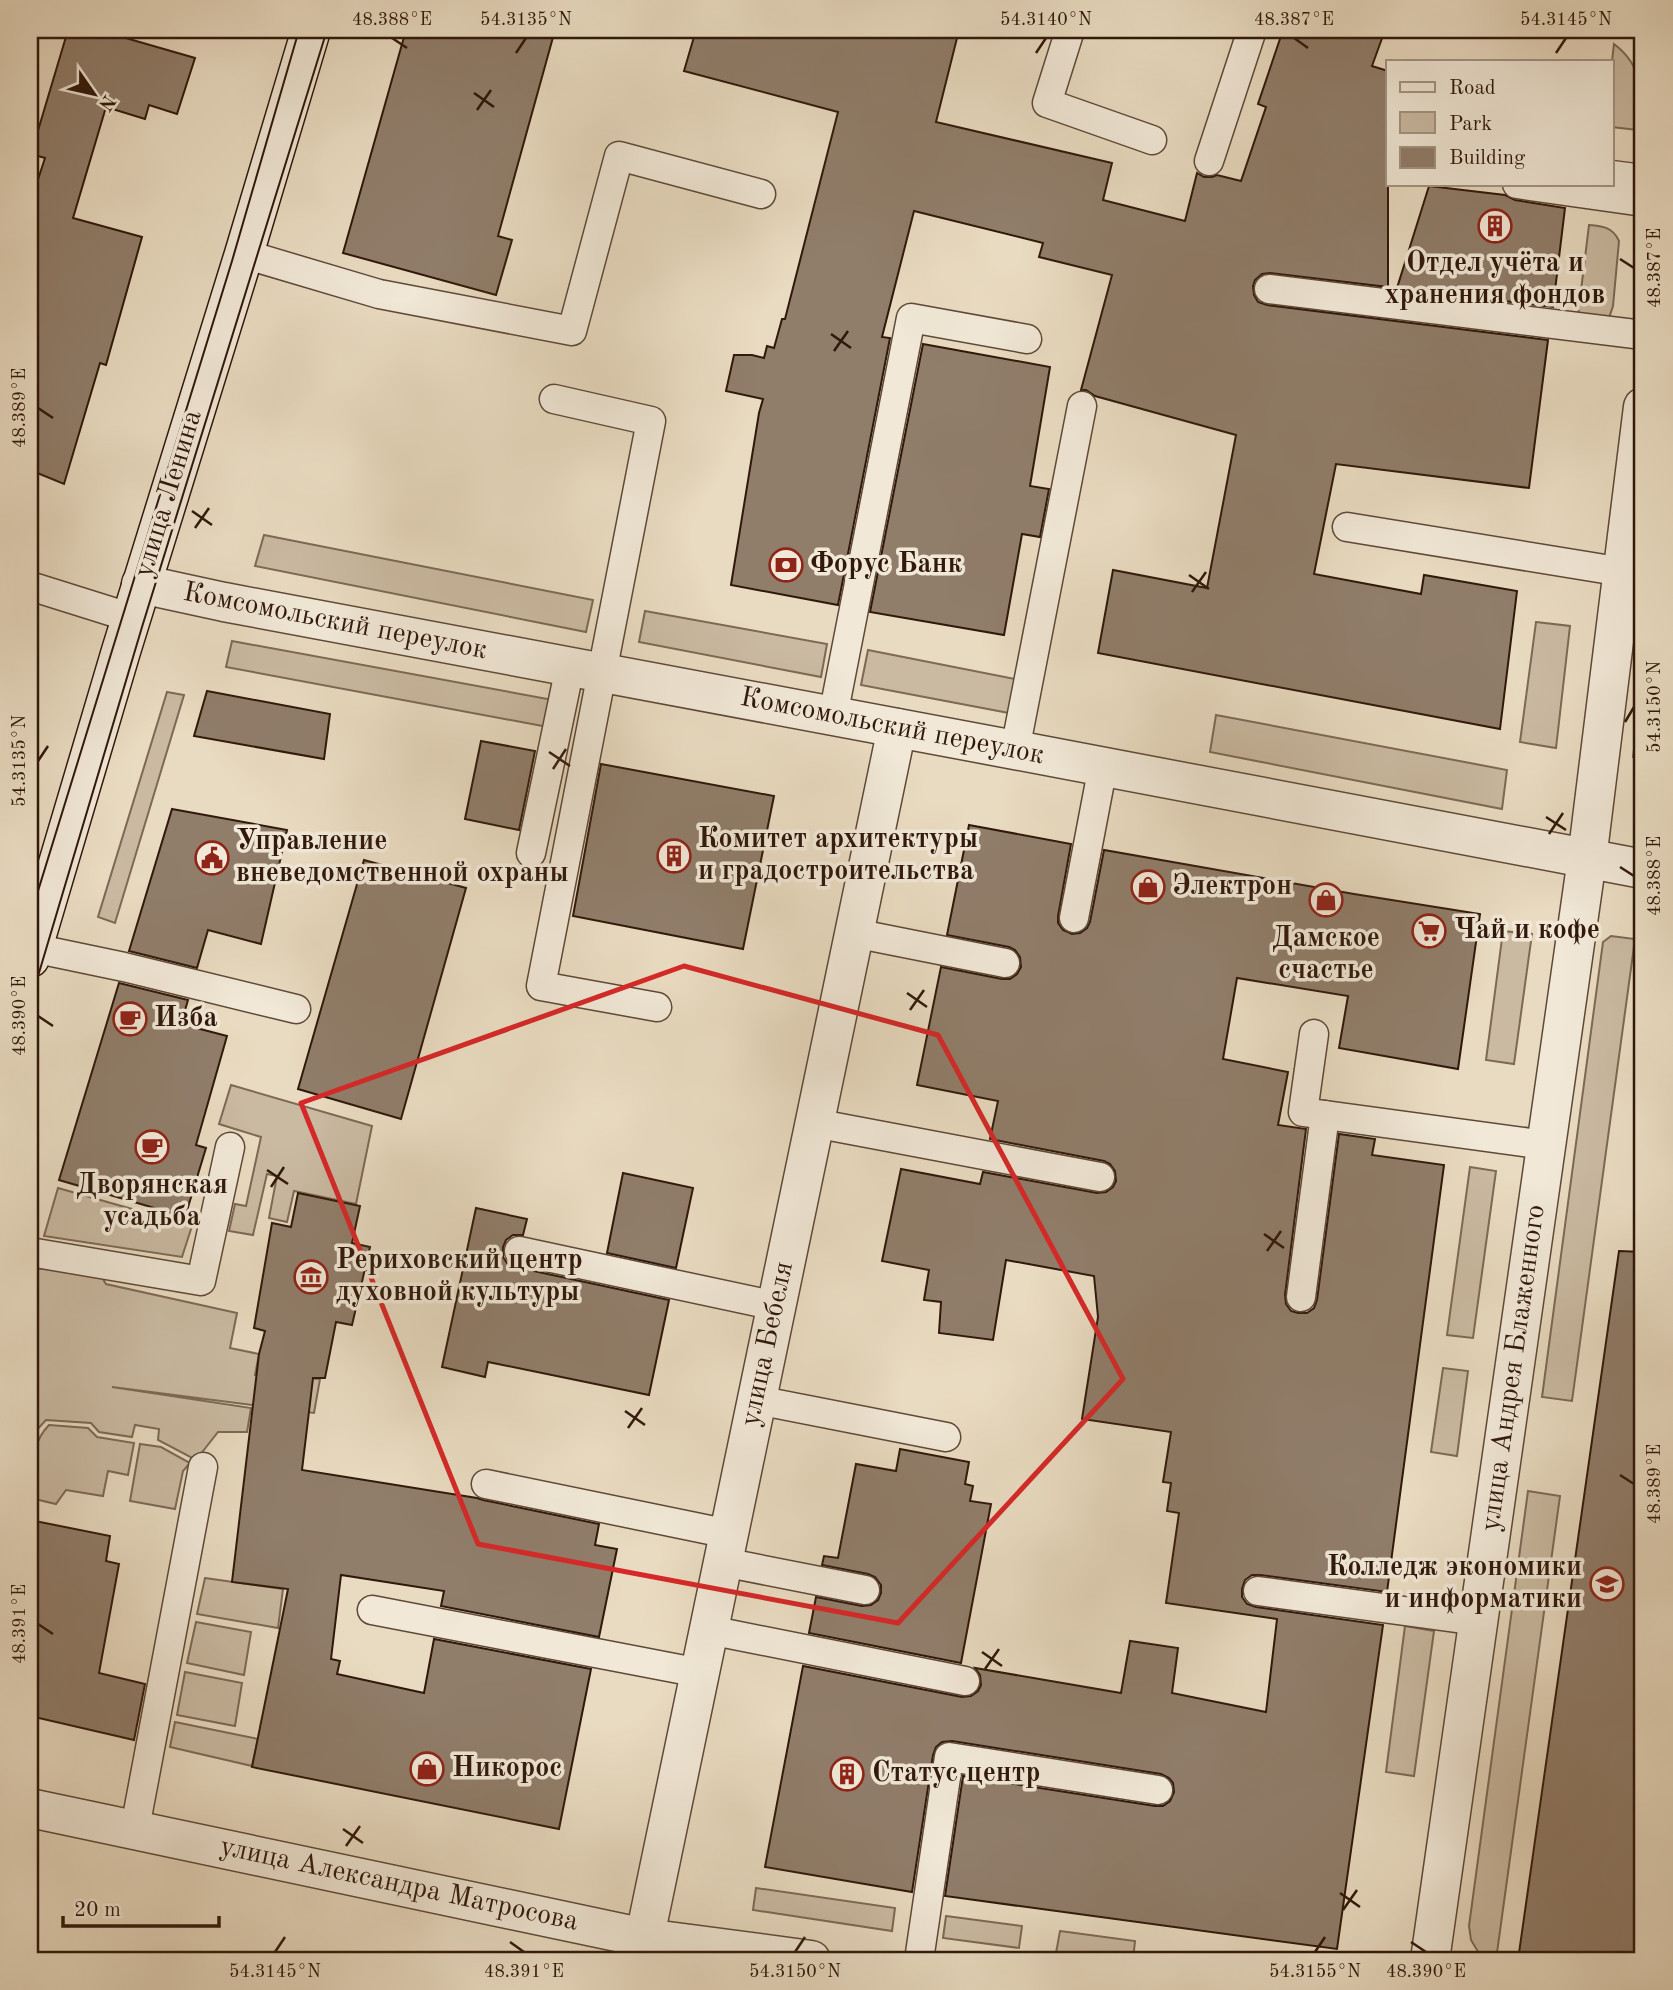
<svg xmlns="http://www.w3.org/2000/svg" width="1673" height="1990" viewBox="0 0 1673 1990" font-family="'Old Standard TT',serif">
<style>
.green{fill:#cabaa2;stroke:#7d6956;stroke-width:2}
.building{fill:#907d6a;stroke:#30180b;stroke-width:2}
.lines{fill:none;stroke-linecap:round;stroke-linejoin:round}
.lane-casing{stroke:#5e4938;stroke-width:31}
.street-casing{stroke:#5e4938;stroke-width:41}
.secondary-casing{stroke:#30180b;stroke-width:41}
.lane{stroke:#f1e8d7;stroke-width:28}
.street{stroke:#f1e8d7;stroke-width:38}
.secondary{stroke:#f1e8d7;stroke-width:38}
.tram{stroke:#30180b;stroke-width:2}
.marked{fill:none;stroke:#d62828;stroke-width:5;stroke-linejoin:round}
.ticks{fill:none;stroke:#30180b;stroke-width:2.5}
.labels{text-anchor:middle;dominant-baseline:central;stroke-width:7;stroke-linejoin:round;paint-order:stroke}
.poi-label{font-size:28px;font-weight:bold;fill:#30180b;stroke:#f1e8d7;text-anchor:start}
.street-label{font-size:28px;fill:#30180b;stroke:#f1e8d7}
.neatline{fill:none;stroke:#30180b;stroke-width:2.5}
.ticks-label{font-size:18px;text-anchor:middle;fill:#30180b}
</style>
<rect width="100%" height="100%" fill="#e9dbc1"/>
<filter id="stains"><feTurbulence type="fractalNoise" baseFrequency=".00286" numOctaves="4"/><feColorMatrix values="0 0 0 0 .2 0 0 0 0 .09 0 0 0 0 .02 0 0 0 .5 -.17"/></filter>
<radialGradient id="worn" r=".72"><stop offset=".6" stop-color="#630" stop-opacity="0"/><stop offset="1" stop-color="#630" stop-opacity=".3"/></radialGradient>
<g class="green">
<path d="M1614,44C1646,68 1640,95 1637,130L1612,127V61Z"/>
<path d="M1589,225C1602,226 1613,227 1619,241L1613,306L1610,315L1605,319L1578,315Z"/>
<path d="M264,535L593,600L586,632L255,566Z"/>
<path d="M645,611L827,644L821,677L639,642Z"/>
<path d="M1536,622L1570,626L1556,748L1520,742Z"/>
<path d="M232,641L553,700L548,727L226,667Z"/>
<path d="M868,650L1015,679L1009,713L861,685Z"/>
<path d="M1643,681V759L1633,757Z"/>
<path d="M167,692L184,695L115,923L98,917Z"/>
<path d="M1216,715L1507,770L1502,809L1210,752Z"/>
<path d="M1503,931L1532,934L1514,1064L1486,1060Z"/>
<path d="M1611,936L1635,939L1572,1401L1542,1397L1603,942Z"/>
<path d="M231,1085L372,1126L356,1204L294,1191L287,1222L269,1218L277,1176L267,1174L253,1235L229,1231L235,1204L246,1206L261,1137L219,1124Z"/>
<path d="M1470,1167L1496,1171L1473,1338L1447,1335Z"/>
<path d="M58,1188L192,1226L182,1257L44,1236Z"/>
<path d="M34,1268L100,1274L106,1284L237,1313L230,1348L259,1354L255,1375L320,1379L314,1413L112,1387L251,1408L247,1432H218L196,1460L158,1440L159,1429L135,1425L132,1437L99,1432L91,1423L46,1420L33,1434L30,1448V1284Z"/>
<path d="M1443,1368L1468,1371L1457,1456L1431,1452Z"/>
<path d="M49,1425L88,1428L97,1437L134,1443L128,1475L108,1471L103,1496L66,1490L56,1504L39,1500L31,1493C37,1466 28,1447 49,1425Z"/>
<path d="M140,1444L161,1447L190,1463L183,1471L175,1509L130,1501Z"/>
<path d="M1528,1491L1560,1496L1496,1960H1483L1471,1940L1469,1926Z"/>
<path d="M205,1578L283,1589L278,1628L197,1614Z"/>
<path d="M196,1622L251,1632L244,1675L187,1663Z"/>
<path d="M1405,1626L1434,1631L1414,1776L1386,1772Z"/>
<path d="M185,1672L242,1683L235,1726L177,1715Z"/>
<path d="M175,1722L258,1739L252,1766L170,1747Z"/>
<path d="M756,1888L895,1908L892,1931L753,1910Z"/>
<path d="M946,1916L1022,1926L1019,1948L943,1938Z"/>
<path d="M1060,1931L1135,1941L1133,1960H1108L1056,1953Z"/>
</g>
<g class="building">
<path d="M68,30H98L195,58L177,114L149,105L145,119L106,107L73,218L142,237L106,365L100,363L64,484L30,470V204L45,158L31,154Z"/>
<path d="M406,30H555L498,236L512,240L496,295L343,253Z"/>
<path d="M696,30H959L936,122L1112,163L1103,200L1185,221L1197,173L1204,177H1212L1217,175L1241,181L1266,107L1258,104L1283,30H1385L1372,66L1388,71V287L1270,273L1262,274L1255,280L1253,286L1254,295L1258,302L1267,305L1548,340L1529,488L1336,464L1314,574L1421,594L1424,575L1517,591L1500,729L1098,653L1113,570L1207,588L1236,435L1095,396L1086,390H1081L1112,275L1039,257L1043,243L914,211L882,337L890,338L838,605L731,585L759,413L763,399L726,391L734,355H752L764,358L767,346L774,348L782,319H785L838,112L684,71Z"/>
<path d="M1429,186L1505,195L1515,200L1565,208L1553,307L1397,288Z"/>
<path d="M923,344L1050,367L1030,486L1049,489L1040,537L1022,534L1004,635L870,612Z"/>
<path d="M207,691L330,714L324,759L194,736Z"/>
<path d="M481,741L535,751L519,830L465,819Z"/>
<path d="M601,764L774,796L743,949L573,916Z"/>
<path d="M172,809L287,830L261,944L208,930L197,968L129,951Z"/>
<path d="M969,825L1071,844L1058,916V923L1063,930L1072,934L1080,933L1087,928L1090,922L1104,850L1354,894L1480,914L1458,1069L1339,1048L1348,996L1237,978L1223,1059L1288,1072L1278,1125L1306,1129L1285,1295L1286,1304L1291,1311L1298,1313H1307L1314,1308L1317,1300L1339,1134L1375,1139L1372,1155L1444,1165L1387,1592L1260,1575H1252L1245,1580L1242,1589V1597L1247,1604L1256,1607L1383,1625L1337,1949L945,1896L963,1776L1155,1806H1163L1170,1801L1174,1792L1173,1783L1169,1778L1161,1774L952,1741L942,1742L936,1747L933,1755L912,1892L765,1867L803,1666L962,1697L971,1696L978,1691L981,1685L980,1675L975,1668L1121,1693L1130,1641L1178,1648L1172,1693L1266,1712L1277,1619L1166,1603L1179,1513L1167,1511L1171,1483L1163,1482L1171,1432L1082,1419L1098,1317L1094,1276L1006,1260L993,1340L939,1333L941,1302L924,1300L929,1270L882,1261L901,1169L980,1184L983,1172L1097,1193L1106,1192L1113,1187L1116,1181L1115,1171L1110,1164L1104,1161L990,1139L998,1101L917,1085L941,967L1002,979H1010L1017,974L1021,967L1020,957L1015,950L1009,947L947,935Z"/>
<path d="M364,860L466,888L401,1119L298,1089Z"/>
<path d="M119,983L188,1000L181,1024L227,1036L196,1145L206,1148L185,1217L59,1180Z"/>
<path d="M623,1173L693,1188L676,1268L607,1253Z"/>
<path d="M298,1193L360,1206L352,1243L370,1247L352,1325L336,1322L325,1378H313L302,1470L477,1498L483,1500L599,1524L595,1545L617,1549L599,1637L441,1606L444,1591L341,1575L331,1659L340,1661L337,1674L424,1693L434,1639L591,1669L559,1829L252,1767L288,1589L232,1582L259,1354L265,1331L254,1328L272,1223L291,1227Z"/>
<path d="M476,1208L527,1219L523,1235H513L506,1240L503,1247V1257L507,1263L515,1267L669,1300L649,1395L488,1362L485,1377L442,1367Z"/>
<path d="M1619,1251L1643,1252V1729L1636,1774L1643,1775V1960H1518Z"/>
<path d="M900,1449L969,1462L965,1484L973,1486L970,1501L991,1504L961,1663L809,1633L816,1597L862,1606L871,1605L878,1600L881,1593V1585L875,1577L868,1574L822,1565L824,1556L838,1558L856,1464L896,1471Z"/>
<path d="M30,1520L110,1536L106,1561L119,1564L99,1673L145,1684L134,1740L30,1716Z"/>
</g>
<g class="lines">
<defs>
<g id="lane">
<path d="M1070,30L1047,103L1152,140"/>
<path d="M1209,161L1252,30"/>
<path d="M1612,175L1643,179"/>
<path d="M1517,184L1643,202"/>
<path d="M244,254L379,294L572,331L619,156L761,194"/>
<path d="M1269,289L1643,335"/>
<path d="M554,399L651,421L541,986L657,1007"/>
<path d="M1347,527L1623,572"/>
<path d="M30,586L132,618"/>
<path d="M833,716L911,318L1027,339"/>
<path d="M1015,750L1082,406"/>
<path d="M531,853L570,667"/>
<path d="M1074,918L1103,766"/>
<path d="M854,933L1005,963"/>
<path d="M33,948L124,967L296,1009"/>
<path d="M1314,1034L1303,1112L1325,1115"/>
<path d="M814,1123L1100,1177"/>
<path d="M519,1251L776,1306"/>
<path d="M30,1252L201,1281L230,1147"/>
<path d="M1301,1297L1325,1115L1546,1145"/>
<path d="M757,1400L946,1437"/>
<path d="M486,1484L729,1534"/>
<path d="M723,1562L865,1590"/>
<path d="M1258,1591L1478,1621"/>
<path d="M372,1610L700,1673"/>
<path d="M709,1630L965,1681"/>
<path d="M135,1828L203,1467"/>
<path d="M919,1960L949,1757L1158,1790"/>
</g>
<g id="street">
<path d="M141,584L224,602L1015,750L1643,869"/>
<path d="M30,1808L645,1938L811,1960"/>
<path d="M640,1960L897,728"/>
<path d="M1430,1960L1587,859L1643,407"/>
</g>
<path id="secondary" d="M30,958L121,651L244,254L311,30"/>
</defs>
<use href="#lane" class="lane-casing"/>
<use href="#street" class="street-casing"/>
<use href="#secondary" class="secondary-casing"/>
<use href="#lane" class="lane"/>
<use href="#street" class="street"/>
<use href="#secondary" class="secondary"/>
<g class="tram">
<path d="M1639,30L1643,31"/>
<path d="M30,917L232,261L299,30"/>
<path d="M30,1003L142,627L327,30"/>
</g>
</g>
<path class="marked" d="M684,966L938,1035L1123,1379L898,1623L478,1544L301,1103Z"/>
<path class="ticks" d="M392,38L407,48M1294,38L1308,48M516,53L526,38M1036,53L1046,38M1556,53L1566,38M474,93L494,107M477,110L491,90M1620,259L1634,268M831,334L851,348M834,351L848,331M38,408L53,418M192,511L212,525M195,528L209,508M1189,575L1209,589M1192,592L1206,572M1625,722L1634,707M549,752L570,766M38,761L48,746M553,769L566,749M1546,817L1566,830M1549,834L1563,813M1620,867L1634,876M907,993L927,1007M910,1010L924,990M38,1016L53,1026M267,1170L288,1184M271,1187L284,1167M1264,1234L1284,1248M1267,1251L1281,1231M625,1411L645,1425M628,1428L642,1408M1620,1475L1634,1484M38,1624L53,1634M982,1652L1002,1666M985,1669L999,1649M343,1829L363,1843M346,1846L360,1826M1340,1893L1360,1907M1343,1910L1357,1890M510,1942L524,1952M1411,1942L1426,1952M275,1952L285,1937M795,1952L805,1937M1315,1952L1325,1937"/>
<defs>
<symbol id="building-ring" viewBox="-11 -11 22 22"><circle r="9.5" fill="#f1e8d7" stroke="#8f2418" stroke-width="1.5"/><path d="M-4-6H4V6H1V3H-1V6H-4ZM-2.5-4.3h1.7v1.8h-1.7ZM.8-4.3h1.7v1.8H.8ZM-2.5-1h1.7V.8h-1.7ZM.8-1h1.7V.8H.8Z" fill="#8f2418"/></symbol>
<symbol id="bank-ring" viewBox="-11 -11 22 22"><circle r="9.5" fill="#f1e8d7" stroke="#8f2418" stroke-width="1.5"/><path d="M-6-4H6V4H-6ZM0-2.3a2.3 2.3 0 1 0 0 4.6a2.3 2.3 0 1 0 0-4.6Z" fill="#8f2418"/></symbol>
<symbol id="civic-ring" viewBox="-11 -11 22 22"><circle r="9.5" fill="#f1e8d7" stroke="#8f2418" stroke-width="1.5"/><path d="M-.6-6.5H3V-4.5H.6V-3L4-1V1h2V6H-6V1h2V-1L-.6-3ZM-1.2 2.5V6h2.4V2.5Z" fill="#8f2418"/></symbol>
<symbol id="shop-ring" viewBox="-11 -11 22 22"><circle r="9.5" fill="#f1e8d7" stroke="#8f2418" stroke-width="1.5"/><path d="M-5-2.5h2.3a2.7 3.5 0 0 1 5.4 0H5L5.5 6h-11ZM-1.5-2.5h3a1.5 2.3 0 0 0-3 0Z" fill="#8f2418"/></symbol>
<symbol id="supermarket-ring" viewBox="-11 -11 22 22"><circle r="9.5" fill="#f1e8d7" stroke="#8f2418" stroke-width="1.5"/><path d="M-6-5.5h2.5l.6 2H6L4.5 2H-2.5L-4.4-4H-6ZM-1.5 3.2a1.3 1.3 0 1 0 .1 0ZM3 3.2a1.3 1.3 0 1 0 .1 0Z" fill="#8f2418"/></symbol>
<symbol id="cafe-ring" viewBox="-11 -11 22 22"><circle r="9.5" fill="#f1e8d7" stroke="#8f2418" stroke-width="1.5"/><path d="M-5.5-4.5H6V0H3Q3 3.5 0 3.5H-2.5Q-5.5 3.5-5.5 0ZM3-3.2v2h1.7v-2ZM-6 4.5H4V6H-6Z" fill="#8f2418"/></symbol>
<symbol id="museum-ring" viewBox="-11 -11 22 22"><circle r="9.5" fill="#f1e8d7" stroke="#8f2418" stroke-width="1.5"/><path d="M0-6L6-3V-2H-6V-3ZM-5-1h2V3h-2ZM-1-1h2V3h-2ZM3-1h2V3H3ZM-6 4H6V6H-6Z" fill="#8f2418"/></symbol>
<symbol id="university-ring" viewBox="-11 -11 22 22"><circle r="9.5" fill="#f1e8d7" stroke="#8f2418" stroke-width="1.5"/><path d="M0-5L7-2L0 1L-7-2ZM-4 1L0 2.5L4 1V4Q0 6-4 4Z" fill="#8f2418"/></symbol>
</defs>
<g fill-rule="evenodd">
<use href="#building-ring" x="1476" y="207" width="38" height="38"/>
<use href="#bank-ring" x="767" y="546" width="38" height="38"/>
<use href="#building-ring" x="655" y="837" width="38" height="38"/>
<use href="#civic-ring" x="193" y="839" width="38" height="38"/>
<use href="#shop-ring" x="1129" y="868" width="38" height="38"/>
<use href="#shop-ring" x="1307" y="881" width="38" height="38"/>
<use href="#supermarket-ring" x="1410" y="912" width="38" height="38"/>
<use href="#cafe-ring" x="111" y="1000" width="38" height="38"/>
<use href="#cafe-ring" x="133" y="1128" width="38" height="38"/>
<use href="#museum-ring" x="292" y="1258" width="38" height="38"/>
<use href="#university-ring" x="1588" y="1565" width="38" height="38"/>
<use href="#shop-ring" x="408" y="1750" width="38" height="38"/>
<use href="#building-ring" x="828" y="1755" width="38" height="38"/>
</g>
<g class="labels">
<g class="poi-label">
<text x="1495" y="264" text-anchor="middle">Отдел учёта и<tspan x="1495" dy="32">хранения фондов</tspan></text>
<text x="810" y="565">Форус Банк</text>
<text x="698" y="840">Комитет архитектуры<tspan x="698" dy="32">и градостроительства</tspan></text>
<text x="236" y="842">Управление<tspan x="236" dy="32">вневедомственной охраны</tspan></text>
<text x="1172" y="887">Электрон</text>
<text x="1454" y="931">Чай и кофе</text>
<text x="1326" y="939" text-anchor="middle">Дамское<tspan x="1326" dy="32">счастье</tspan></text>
<text x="154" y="1019">Изба</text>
<text x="152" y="1186" text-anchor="middle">Дворянская<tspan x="152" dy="32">усадьба</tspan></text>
<text x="336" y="1261">Рериховский центр<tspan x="336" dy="32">духовной культуры</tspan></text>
<text x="1582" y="1568" text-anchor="end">Колледж экономики<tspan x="1582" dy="32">и информатики</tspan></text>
<text x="452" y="1769">Никорос</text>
<text x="872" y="1774">Статус центр</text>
</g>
<g class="street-label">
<text transform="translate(169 494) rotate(-73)">улица Ленина</text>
<text transform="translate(335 622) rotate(11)">Комсомольский переулок</text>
<text transform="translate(892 727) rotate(11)">Комсомольский переулок</text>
<text transform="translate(768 1344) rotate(-78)">улица Бебеля</text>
<text transform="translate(1514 1368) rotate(-82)">улица Андрея Блаженного</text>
<text transform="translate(399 1885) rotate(12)">улица Александра Матросова</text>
</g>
</g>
<rect width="1673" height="1990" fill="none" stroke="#e9dbc1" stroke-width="77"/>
<rect x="1386" y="60" width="228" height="126" fill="#f1e8d7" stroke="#a49585" stroke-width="2"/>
<rect x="1400" y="82" width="35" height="10" fill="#f1e8d7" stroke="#a49585" stroke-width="2"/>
<text x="1449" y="94" font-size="21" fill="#30180b">Road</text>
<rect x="1400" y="112" width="35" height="21" fill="#cabaa2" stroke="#a49585" stroke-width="2"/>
<text x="1449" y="130" font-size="21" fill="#30180b">Park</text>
<rect x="1400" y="147" width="35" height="21" fill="#907d6a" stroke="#a49585" stroke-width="2"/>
<text x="1449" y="164" font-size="21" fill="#30180b">Building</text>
<g transform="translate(94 94) rotate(124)" stroke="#f1e8d7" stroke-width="5" paint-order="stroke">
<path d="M0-5L12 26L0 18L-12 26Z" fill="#30180b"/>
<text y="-10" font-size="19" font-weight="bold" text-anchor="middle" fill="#30180b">N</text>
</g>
<path d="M63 1916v10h156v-10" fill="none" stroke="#30180b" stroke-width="3.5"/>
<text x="74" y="1916" font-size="21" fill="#30180b" stroke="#f1e8d7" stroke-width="5" paint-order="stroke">20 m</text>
<rect x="38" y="38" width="1596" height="1914" class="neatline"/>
<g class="ticks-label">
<text x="392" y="25">48.388°E</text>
<text x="526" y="25">54.3135°N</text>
<text x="1046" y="25">54.3140°N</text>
<text x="1294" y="25">48.387°E</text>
<text x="1566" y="25">54.3145°N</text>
<text transform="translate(1654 268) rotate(-90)" y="6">48.387°E</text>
<text transform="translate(19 408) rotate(-90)" y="6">48.389°E</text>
<text transform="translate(1654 707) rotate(-90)" y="6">54.3150°N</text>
<text transform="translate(19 761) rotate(-90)" y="6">54.3135°N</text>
<text transform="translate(1654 876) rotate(-90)" y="6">48.388°E</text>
<text transform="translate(19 1016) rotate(-90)" y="6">48.390°E</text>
<text transform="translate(1654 1484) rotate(-90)" y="6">48.389°E</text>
<text transform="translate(19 1624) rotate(-90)" y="6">48.391°E</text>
<text x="275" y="1977">54.3145°N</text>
<text x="524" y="1977">48.391°E</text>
<text x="795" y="1977">54.3150°N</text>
<text x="1315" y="1977">54.3155°N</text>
<text x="1426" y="1977">48.390°E</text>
</g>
<rect width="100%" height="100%" filter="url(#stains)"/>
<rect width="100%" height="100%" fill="url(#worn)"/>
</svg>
